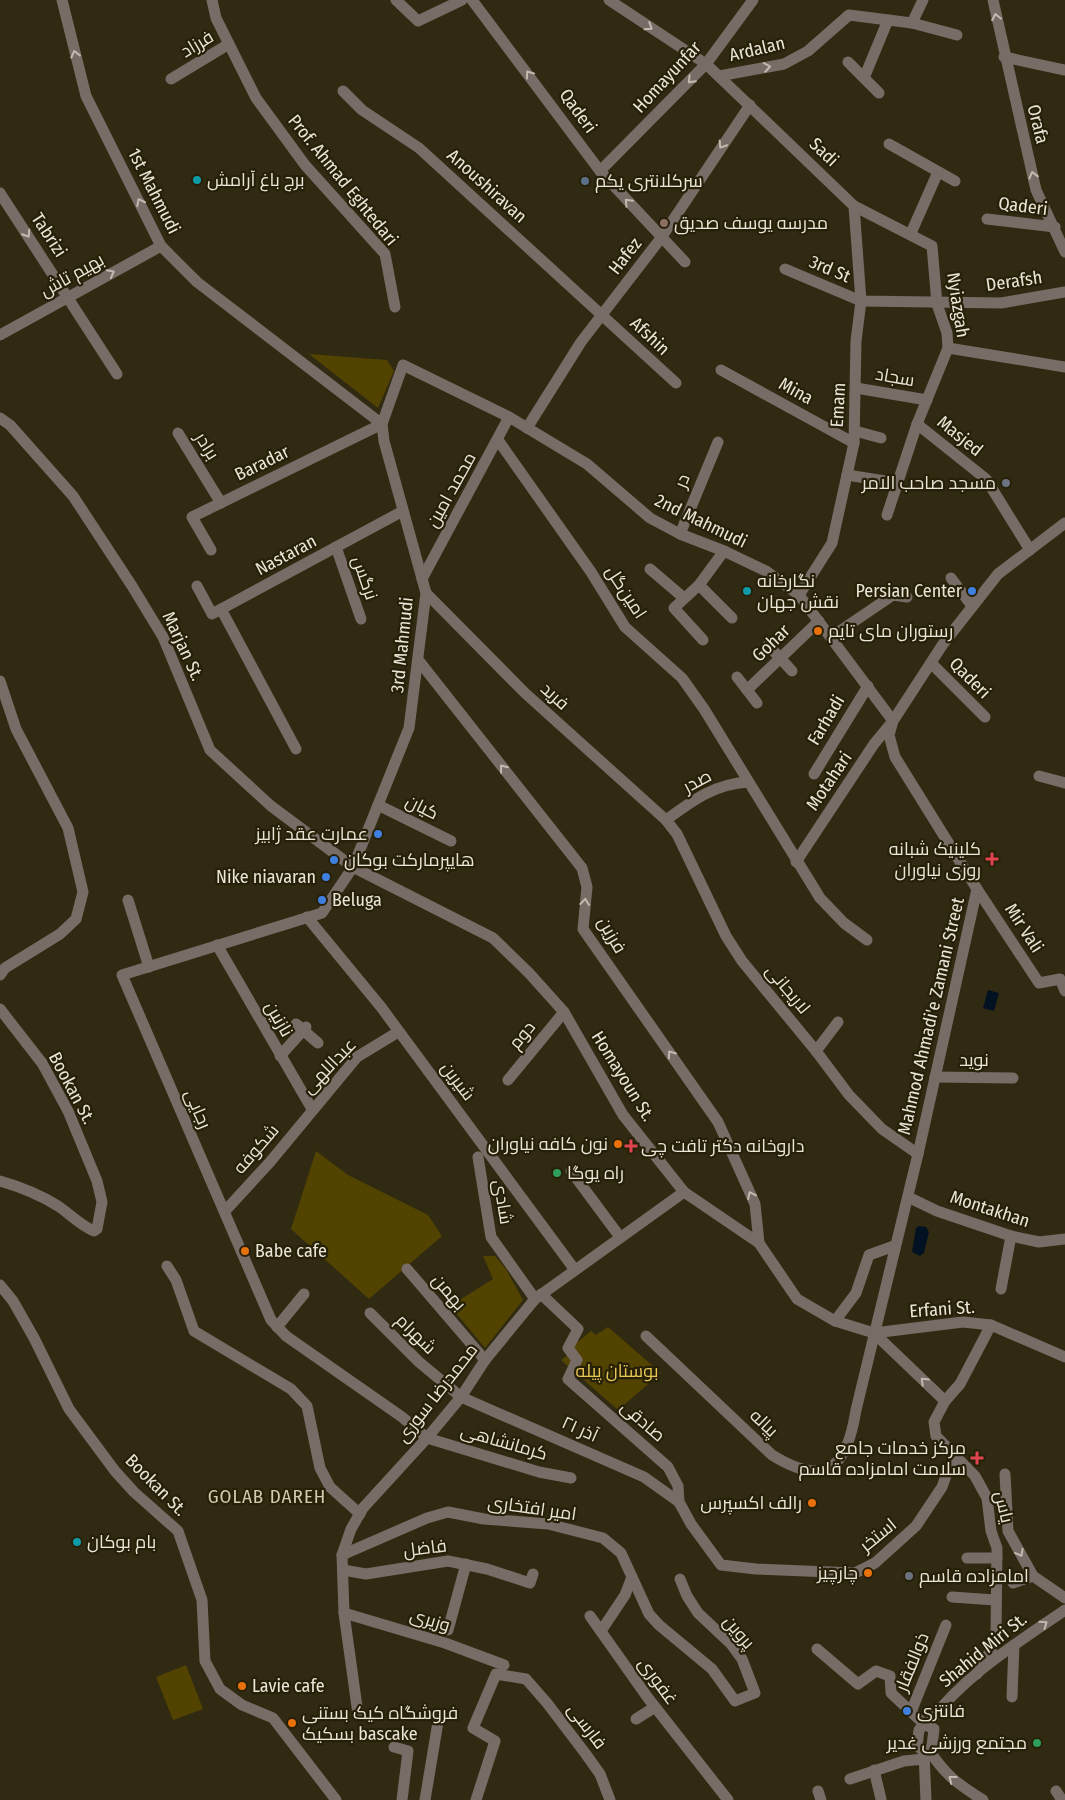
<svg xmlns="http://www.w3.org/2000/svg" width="1065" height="1800" viewBox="0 0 1065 1800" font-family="'Fira Sans Condensed',Cairo,sans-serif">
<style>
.green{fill:#524300}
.water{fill:#021223}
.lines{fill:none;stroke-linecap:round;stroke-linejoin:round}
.minor{stroke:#786d66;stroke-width:11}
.oneway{stroke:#c1bbaf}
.culture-dot{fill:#0f9aa8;stroke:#272008;stroke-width:2}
.service-dot{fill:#5c6f8a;stroke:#272008;stroke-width:2}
.education-dot{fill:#8d6e63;stroke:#272008;stroke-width:2}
.worship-dot{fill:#6b7280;stroke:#272008;stroke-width:2}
.shop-dot{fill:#3f7fe0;stroke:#272008;stroke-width:2}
.food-dot{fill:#e8710a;stroke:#272008;stroke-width:2}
.health-dot{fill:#e0444e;stroke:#272008;stroke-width:2}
.leisure-dot{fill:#2e9e5b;stroke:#272008;stroke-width:2}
.labels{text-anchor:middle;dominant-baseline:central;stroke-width:4.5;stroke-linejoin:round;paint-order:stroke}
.street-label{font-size:18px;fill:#e9e5d7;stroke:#272008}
.poi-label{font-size:18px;fill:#e9e5d7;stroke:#272008;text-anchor:start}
.park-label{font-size:18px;fill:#e7c753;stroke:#272008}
.neighbourhood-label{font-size:19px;letter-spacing:1px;fill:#d2caad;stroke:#272008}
</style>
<rect width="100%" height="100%" fill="#302a12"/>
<g class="green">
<path d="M309,354L387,360L394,371L378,408Z"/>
<path d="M316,1151L348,1175L428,1215L442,1236L369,1299L291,1229Z"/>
<path d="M483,1256H495L506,1269L523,1300L485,1348L450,1306L493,1279Z"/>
<path d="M608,1327L661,1373L618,1410L561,1360L569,1354L570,1348L591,1331L596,1335Z"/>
<path d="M186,1665L203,1709L173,1720L156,1677Z"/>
</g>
<g class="water">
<path d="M988,990L999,993L994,1011L983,1008Z"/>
<path d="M919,1226L926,1227L929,1232L924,1253L920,1256L912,1252L916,1228Z"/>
</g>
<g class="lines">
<g class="minor">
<path d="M62,0L86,96L161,246L197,282L382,424L192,517L211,550"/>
<path d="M212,0L216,18L256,98L305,165L385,254L395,307"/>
<path d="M396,0L418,21L462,0"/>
<path d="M472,0L600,171L685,262"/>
<path d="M609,0L706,64L854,206L932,246L937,304L947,333L948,348L917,424L887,515"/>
<path d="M993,0L1036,190L1065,252"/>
<path d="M912,23L957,35"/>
<path d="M1004,57L1065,70"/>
<path d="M848,62L879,93"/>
<path d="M719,76L784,64L808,51L849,15L912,23L923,0"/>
<path d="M864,78L888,20"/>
<path d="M171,79L229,44"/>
<path d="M343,91L362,110L419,148L676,383"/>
<path d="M889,144L955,181"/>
<path d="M600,171L706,64L753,0"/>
<path d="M0,193L117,374"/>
<path d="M987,219L1055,227"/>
<path d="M911,233L938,172"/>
<path d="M785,269L861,301L1001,303L1065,292"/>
<path d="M0,335L161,246"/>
<path d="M948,348L1065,367"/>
<path d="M721,370L854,443"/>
<path d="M856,388L927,400"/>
<path d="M0,418L10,425L73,496L132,586L163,637L210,750L271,806L353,867L493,938L529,973L564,1012L623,1115L684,1192L759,1243L797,1299L835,1321L874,1333L963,1322L991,1325L1065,1357"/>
<path d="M917,424L986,479L1030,550"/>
<path d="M527,428L581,342L661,238L750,105"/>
<path d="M855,431L881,438"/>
<path d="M178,433L221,503"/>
<path d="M498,440L591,572L625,627L682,678L704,709L820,898L844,923L867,940"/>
<path d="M847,475L898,483"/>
<path d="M680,534L718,442"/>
<path d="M336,547L361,619"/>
<path d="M650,569L684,598"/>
<path d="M951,578L972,606"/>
<path d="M422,579L509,417"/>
<path d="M699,585L732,618"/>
<path d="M197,586L212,614L403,511"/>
<path d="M426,593L525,693L666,820L677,834L726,936L742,961L816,1051L849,1095L882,1129L918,1154"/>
<path d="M799,595L832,543L854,443L856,341L861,301L854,206"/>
<path d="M221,609L296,749"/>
<path d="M831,637L893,595L907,597"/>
<path d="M703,640L674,608L699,585L724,551"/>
<path d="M768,645L792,671"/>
<path d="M419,661L582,868L587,887L583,929L718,1122L755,1204L759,1243"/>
<path d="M931,663L985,717"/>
<path d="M737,677L757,703"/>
<path d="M0,681L16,729L68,828L83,892L76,919L60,934L5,968L0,975"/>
<path d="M747,690L819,621"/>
<path d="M814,774L868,686"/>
<path d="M1039,776L1065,783"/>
<path d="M378,805L451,841"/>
<path d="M666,820C692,801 714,784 748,782"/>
<path d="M977,889L1039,983L1060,979L1065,991"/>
<path d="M128,900L149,967"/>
<path d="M307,917L381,1007L575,1270"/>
<path d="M217,945L312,1109"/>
<path d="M0,1009L42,1063L68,1111L97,1181L102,1202L97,1229L94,1231C80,1225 70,1214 58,1206C39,1194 21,1187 0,1181"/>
<path d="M296,1024L318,1043"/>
<path d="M816,1051L838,1022"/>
<path d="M280,1056L306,1027"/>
<path d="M935,1077L1013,1078"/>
<path d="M508,1080L564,1012"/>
<path d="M478,1157L491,1237L535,1299"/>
<path d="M571,1171L620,1237"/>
<path d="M908,1197L937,1211L1011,1236L1039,1242L1065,1239"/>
<path d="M225,1211L270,1162L357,1057L398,1032"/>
<path d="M167,1266L176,1280L194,1331L291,1389L307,1406L320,1468L330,1487L360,1514"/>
<path d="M407,1269L485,1360"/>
<path d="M0,1285L13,1301L34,1338L69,1409L115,1471L134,1492L178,1531L202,1600L205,1661L220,1689L242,1705L273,1718L336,1800"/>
<path d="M1001,1289L1011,1236"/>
<path d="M541,1294L578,1329L568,1348L577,1360L568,1379L668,1467L678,1486L679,1502L691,1524L721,1565L756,1569L855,1573L875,1563L916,1526L942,1487L947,1473L959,1461"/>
<path d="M370,1313L419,1362L461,1397L644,1477L679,1502"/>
<path d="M835,1321L856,1293L869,1255L894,1246"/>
<path d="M277,1327L304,1294"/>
<path d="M874,1333L945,1401L934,1422L936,1436L975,1476L987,1498L991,1531L997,1548L996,1632L992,1648L977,1674"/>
<path d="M646,1336L772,1455C827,1489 847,1467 856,1410L918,1154L977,889L895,757L889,735L893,721L943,644L998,574L1065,523"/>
<path d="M945,1401L960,1384L991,1325"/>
<path d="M1005,1474L1008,1531L1033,1576L1065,1598"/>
<path d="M571,1478L539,1472L427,1438L402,1417L286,1336L271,1320L122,975L322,913L353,867L409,728L426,593L384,441L382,424L403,365L509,417L587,464L650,518L680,534L724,551L766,571L799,595L893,721L874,744L796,862"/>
<path d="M342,1555L427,1518L448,1512L484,1519L548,1524L603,1538L621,1553L649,1614L659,1625L712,1669L735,1701L755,1693L742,1659L731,1644L698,1613L687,1596L680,1579"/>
<path d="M967,1558H997"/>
<path d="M343,1570L366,1574L448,1561L487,1569L530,1583L533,1574"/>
<path d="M1013,1583L1033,1576"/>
<path d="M952,1597L995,1600"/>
<path d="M344,1613L445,1643L504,1665"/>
<path d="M590,1616L648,1698L728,1800"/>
<path d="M448,1630L466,1564"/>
<path d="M601,1631L625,1595L632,1577"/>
<path d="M817,1649L858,1684L876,1671L890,1676L891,1693L924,1724L934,1729L932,1746L929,1750L924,1751"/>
<path d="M1012,1697L1014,1645"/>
<path d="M911,1712L946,1625"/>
<path d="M358,1714L344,1613L342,1555L351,1529L363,1508L427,1438L461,1397L485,1360L535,1299L684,1192"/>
<path d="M636,1719L655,1707"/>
<path d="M924,1724L919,1730L917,1746L924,1751"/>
<path d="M928,1724C963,1676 1017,1643 1065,1610"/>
<path d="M394,1747L408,1751L402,1800"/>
<path d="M929,1750C945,1775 959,1785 983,1800"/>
<path d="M924,1753L926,1800"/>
<path d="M874,1770L881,1799"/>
<path d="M850,1779L904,1761L924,1759"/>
<path d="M818,1791L821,1800"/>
<path d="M1056,1791L1062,1800"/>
<path d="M425,1800L439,1716"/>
<path d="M476,1800L495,1741L473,1728L496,1674L526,1679L547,1703L585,1753L600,1774L610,1800"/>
</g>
</g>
<defs><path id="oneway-chevron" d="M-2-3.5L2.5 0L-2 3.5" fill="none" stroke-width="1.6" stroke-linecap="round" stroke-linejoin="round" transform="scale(1.25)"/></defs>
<g class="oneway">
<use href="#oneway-chevron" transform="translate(996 17) rotate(-101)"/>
<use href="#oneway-chevron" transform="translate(649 27) rotate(33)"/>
<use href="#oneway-chevron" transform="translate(75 54) rotate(-104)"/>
<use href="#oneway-chevron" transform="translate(767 67) rotate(-10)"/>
<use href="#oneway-chevron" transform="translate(529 74) rotate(-126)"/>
<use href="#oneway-chevron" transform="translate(691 80) rotate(134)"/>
<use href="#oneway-chevron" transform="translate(722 145) rotate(123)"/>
<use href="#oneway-chevron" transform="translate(1033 175) rotate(-104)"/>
<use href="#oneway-chevron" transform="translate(140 202) rotate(-117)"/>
<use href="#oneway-chevron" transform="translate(628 202) rotate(-133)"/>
<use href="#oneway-chevron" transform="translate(27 234) rotate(57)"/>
<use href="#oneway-chevron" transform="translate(111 273) rotate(-28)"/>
<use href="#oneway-chevron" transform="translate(503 768) rotate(-128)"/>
<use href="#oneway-chevron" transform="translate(585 902) rotate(-83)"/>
<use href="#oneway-chevron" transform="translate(671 1054) rotate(-125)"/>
<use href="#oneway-chevron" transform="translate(751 1195) rotate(-115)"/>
<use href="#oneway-chevron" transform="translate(924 1381) rotate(-136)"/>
<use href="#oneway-chevron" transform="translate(1020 1553) rotate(61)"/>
<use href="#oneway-chevron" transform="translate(1044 1624) rotate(-35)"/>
<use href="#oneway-chevron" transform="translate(952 1779) rotate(-142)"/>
</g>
<g class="culture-dot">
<circle cx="197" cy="180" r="5"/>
<circle cx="747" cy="591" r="5"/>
<circle cx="77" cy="1542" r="5"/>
</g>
<circle class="service-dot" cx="585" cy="181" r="5"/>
<circle class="education-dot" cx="664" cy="223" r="5"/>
<g class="worship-dot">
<circle cx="1006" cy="483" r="5"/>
<circle cx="909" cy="1576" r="5"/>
</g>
<g class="shop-dot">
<circle cx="972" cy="591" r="5"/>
<circle cx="378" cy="834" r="5"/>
<circle cx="334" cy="860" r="5"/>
<circle cx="326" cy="877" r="5"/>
<circle cx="322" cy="900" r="5"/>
<circle cx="907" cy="1711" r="5"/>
</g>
<g class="food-dot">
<circle cx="818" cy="631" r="5"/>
<circle cx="618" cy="1144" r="5"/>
<circle cx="245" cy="1251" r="5"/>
<circle cx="812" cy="1503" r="5"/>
<circle cx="868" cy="1573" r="5"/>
<circle cx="242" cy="1686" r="5"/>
<circle cx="292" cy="1723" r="5"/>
</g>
<g class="health-dot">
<path d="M989.5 851.5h5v5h5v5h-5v5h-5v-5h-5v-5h5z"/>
<path d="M628.5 1138.5h5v5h5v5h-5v5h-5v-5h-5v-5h5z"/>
<path d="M974.5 1450.5h5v5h5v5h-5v5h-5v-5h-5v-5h5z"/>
</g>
<g class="leisure-dot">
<circle cx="557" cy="1173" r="5"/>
<circle cx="1037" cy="1743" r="5"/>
</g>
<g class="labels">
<g class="street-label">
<text transform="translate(197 44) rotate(-31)">فرزاد</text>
<text transform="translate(757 49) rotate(-13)">Ardalan</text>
<text transform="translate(667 77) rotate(-47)">Homayunfar</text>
<text transform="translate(578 111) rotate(54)">Qaderi</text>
<text transform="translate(1038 124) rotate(76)">Orafa</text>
<text transform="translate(824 152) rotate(44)">Sadi</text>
<text transform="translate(343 180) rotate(51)">Prof. Ahmad Eghtedari</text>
<text transform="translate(487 186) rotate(42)">Anoushiravan</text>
<text transform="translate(154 191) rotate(63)">1st Mahmudi</text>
<text transform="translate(1023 206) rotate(7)">Qaderi</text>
<text transform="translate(49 235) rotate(57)">Tabrizi</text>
<text transform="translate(625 256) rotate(-52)">Hafez</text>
<text transform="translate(830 269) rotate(23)">3rd St</text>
<text transform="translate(72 275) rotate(-29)">بهیم تاش</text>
<text transform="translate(1014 281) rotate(-8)">Derafsh</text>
<text transform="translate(958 305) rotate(81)">Nyiazgah</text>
<text transform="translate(650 336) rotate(43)">Afshin</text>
<text transform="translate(895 377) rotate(10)">سجاد</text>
<text transform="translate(796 391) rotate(29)">Mina</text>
<text transform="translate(838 405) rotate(-87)">Emam</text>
<text transform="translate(960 436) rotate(39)">Masjed</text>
<text transform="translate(207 446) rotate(58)">برادر</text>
<text transform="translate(262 463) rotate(-26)">Baradar</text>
<text transform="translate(682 481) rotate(-68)">در</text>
<text transform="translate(451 490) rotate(-61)">محمد امین</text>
<text transform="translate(701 521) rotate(26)">2nd Mahmudi</text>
<text transform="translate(286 555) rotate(-28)">Nastaran</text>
<text transform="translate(365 578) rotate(71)">نرگس</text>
<text transform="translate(626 592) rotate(57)">امین‌گل</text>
<text transform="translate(771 643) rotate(-44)">Gohar</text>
<text transform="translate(402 645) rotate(-84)">3rd Mahmudi</text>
<text transform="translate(183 646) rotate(65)">Marjan St.</text>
<text transform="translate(970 678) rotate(45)">Qaderi</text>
<text transform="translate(555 696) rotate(42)">فرید</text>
<text transform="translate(826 720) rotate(-59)">Farhadi</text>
<text transform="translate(697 781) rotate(-28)">صدر</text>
<text transform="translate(829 781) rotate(-56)">Motahari</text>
<text transform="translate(422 807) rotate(26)">کیان</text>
<text transform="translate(1024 928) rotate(57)">Mir Vali</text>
<text transform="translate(612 935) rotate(60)">فرزین</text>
<text transform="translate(788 989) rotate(50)">لاریجانی</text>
<text transform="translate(931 1016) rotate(-77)">Mahmod Ahmadi'e Zamani Street</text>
<text transform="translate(279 1019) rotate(60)">نازنین</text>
<text transform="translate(522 1035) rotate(-50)">دوم</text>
<text x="974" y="1060">نوید</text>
<text transform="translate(329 1066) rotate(-46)">عبداللهی</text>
<text transform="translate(623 1076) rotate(58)">Homayoun St.</text>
<text transform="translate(458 1081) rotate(53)">شیرین</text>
<text transform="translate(72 1088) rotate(62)">Bookan St.</text>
<text transform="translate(198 1109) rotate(67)">رجایی</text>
<text transform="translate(256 1149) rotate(-49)">شکوفه</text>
<text transform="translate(503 1202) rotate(81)">شادی</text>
<text transform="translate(990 1209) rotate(18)">Montakhan</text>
<text transform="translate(449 1292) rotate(49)">بهمن</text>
<text transform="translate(942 1309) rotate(-4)">Erfani St.</text>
<text transform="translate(416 1334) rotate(45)">شهرام</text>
<text transform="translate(437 1393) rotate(-52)">محمدرضا سوری</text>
<text transform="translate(643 1421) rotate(41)">صادقی</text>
<text transform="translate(764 1423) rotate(44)">پیاله</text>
<text transform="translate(580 1429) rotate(24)">۲۱ آذر</text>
<text transform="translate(504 1442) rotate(16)">کرمانشاهی</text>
<text transform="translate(156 1485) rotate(45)">Bookan St.</text>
<text transform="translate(1004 1507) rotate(77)">یاس</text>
<text transform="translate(532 1508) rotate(8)">امیر افتخاری</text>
<text transform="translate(878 1535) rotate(-39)">استخر</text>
<text transform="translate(425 1548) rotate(-7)">فاضل</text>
<text transform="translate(430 1620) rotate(17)">وزیری</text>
<text transform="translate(739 1632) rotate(49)">پروین</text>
<text transform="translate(983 1650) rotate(-39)">Shahid Miri St.</text>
<text transform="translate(912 1662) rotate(-68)">ذوالفقار</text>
<text transform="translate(658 1681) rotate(54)">غفوری</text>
<text transform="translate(587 1726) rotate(53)">فارسی</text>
</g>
<g class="poi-label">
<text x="207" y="180">برج باغ آرامش</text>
<text x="595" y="181">سرکلانتری یکم</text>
<text x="674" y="223">مدرسه یوسف صدیق</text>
<text x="996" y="483" text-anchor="end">مسجد صاحب الامر</text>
<text x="757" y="581">نگارخانه<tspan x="757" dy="21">نقش جهان</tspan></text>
<text x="962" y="591" text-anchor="end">Persian Center</text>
<text x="828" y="631">رستوران مای تایم</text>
<text x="368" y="834" text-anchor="end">عمارت عقد ژابیز</text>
<text x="981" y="849" text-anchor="end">کلینیک شبانه<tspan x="981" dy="21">روزی نیاوران</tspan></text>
<text x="344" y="860">هایپرمارکت بوکان</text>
<text x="316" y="877" text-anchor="end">Nike niavaran</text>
<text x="332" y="900">Beluga</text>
<text x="608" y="1144" text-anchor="end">نون کافه نیاوران</text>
<text x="641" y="1146">داروخانه دکتر تافت چی</text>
<text x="567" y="1173">راه یوگا</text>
<text x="255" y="1251">Babe cafe</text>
<text x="966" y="1448" text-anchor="end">مرکز خدمات جامع<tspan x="966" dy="21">سلامت امامزاده قاسم</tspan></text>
<text x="802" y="1503" text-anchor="end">رالف اکسپرس</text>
<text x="87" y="1542">بام بوکان</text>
<text x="858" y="1573" text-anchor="end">چارچیز</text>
<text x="919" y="1576">امامزاده قاسم</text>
<text x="252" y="1686">Lavie cafe</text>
<text x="917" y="1711">فانتزی</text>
<text x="302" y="1713">فروشگاه کیک بستنی<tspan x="302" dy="21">بسکیک bascake</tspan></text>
<text x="1027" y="1743" text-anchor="end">مجتمع ورزشی غدیر</text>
</g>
<g class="park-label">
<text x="617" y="1371">بوستان پیله</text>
</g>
<g class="neighbourhood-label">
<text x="267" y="1496">GOLAB DAREH</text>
</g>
</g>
</svg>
